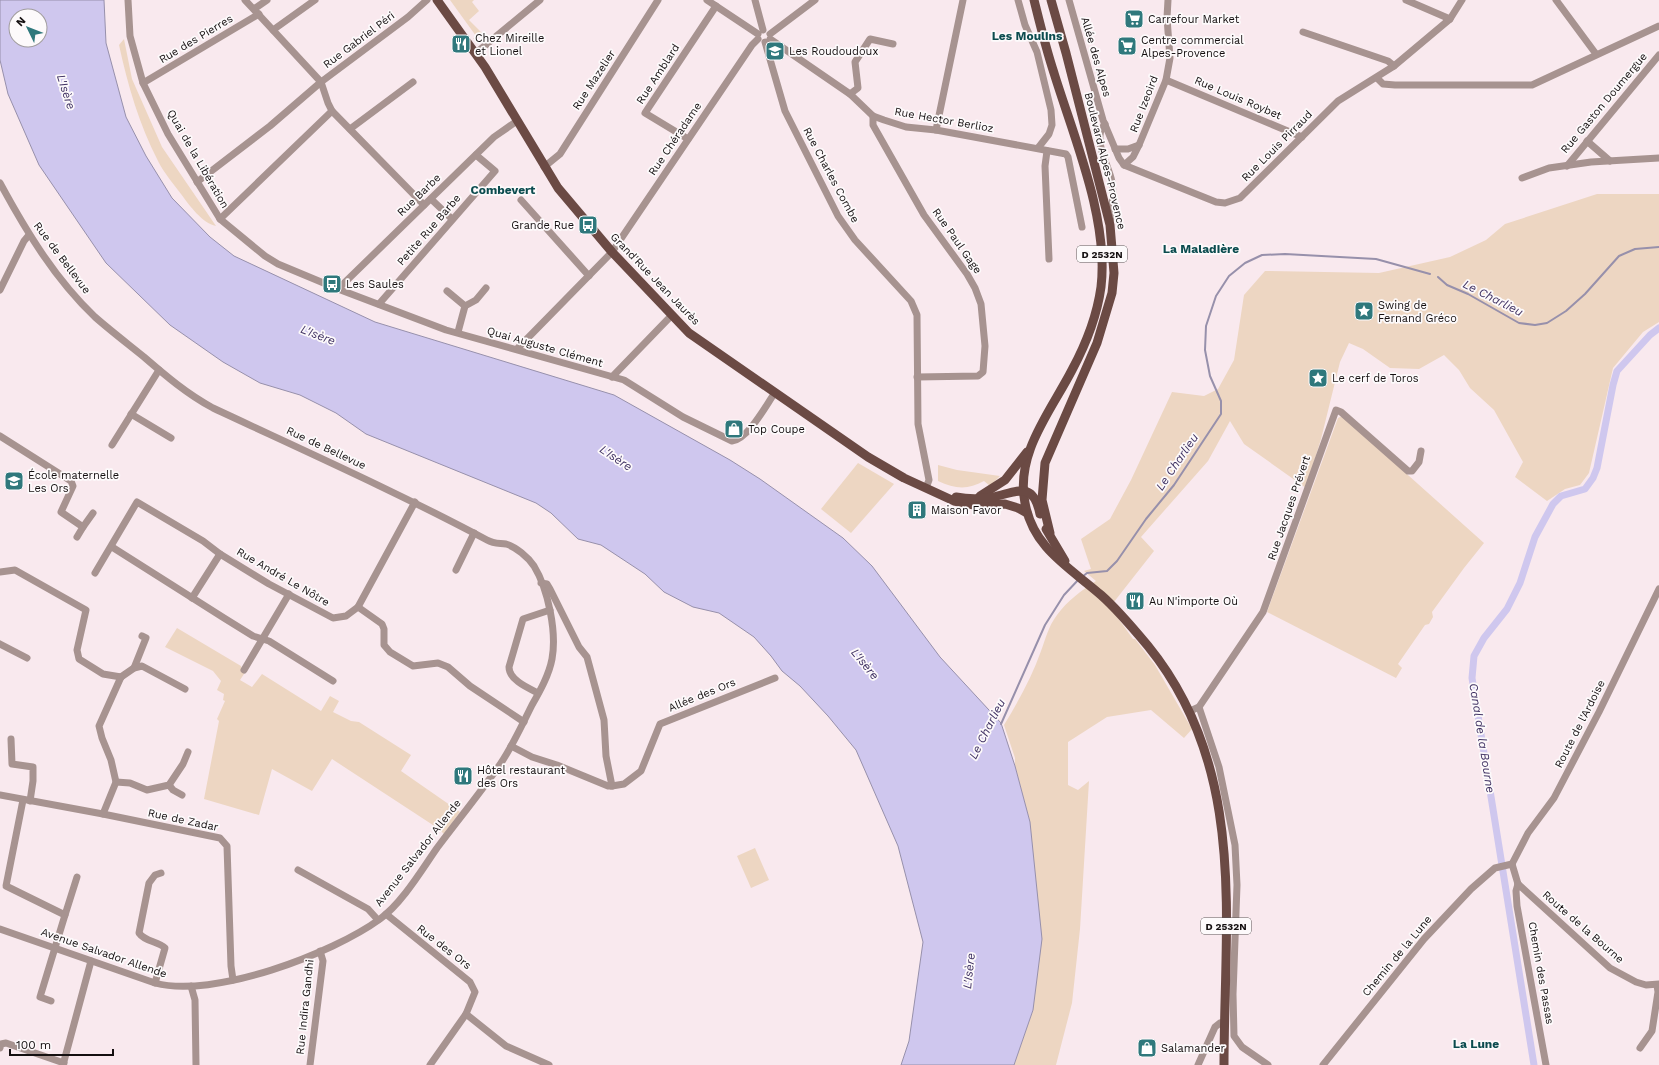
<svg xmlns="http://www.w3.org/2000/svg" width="1659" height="1065" viewBox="0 0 1659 1065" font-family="'Work Sans',sans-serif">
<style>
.green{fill:#edd6c2}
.water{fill:#cfc7ee;stroke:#9790ab;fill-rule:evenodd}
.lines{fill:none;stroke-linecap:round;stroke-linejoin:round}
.stream{stroke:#9790ab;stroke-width:2}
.canal{stroke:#cfc7ee;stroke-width:7}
.minor{stroke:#a79390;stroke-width:7}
.major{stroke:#6b4a44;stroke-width:9}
.labels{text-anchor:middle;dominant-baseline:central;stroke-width:3.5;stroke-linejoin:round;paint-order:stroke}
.shield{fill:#fdfafb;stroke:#5a5656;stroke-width:1}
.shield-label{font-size:10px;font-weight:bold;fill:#140f10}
.poi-label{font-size:11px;fill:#140f10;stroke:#fdfafb;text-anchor:start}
.street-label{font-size:11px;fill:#140f10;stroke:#fdfafb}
.neighbourhood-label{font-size:12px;font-weight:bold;fill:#0c4c4f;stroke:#fdfafb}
.water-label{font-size:12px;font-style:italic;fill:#403263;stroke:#fdfafb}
</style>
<rect width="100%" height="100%" fill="#f9e9ee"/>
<g class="green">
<path d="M450,0H474L472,2L479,11L469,20L483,34L475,39H473L476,36Z"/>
<path d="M124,39L132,79L162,147L216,226C202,223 190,206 181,194C173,183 164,173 158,161C139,124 128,86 119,45Z"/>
<path d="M1597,194H1659V322L1643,332L1613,368L1589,473L1580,485L1565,489L1547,501L1515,477L1523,462L1494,410L1470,388L1459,370L1444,355L1419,369L1390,368L1363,349L1349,343L1340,362L1321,439L1306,488L1244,444L1230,421L1208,461L1141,537L1154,551L1110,607L1133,639H1135L1155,665L1192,729L1184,738L1151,710L1107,717L1068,742V785L1078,790L1089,781L1080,929L1072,1003L1056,1065H1014L1033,1010L1030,822L1015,766V758L1004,725C1018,702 1032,677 1041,651C1046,638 1048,627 1057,615C1067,601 1082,590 1096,581L1084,571L1091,569L1081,539L1110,519L1131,480L1172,392L1204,396L1218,389L1234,360L1244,295L1265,271L1379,273L1450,257L1486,240L1505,224Z"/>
<path d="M1342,416L1484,543L1464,568L1432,612L1433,617L1429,624L1425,625L1398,664L1402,668L1396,678L1267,612L1338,418Z"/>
<path d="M858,463L894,484L851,533L821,509Z"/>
<path d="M938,465L957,470L1000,476L990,486L984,481C968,490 955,489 938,481Z"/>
<path d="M177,628L241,666L244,674L240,680L252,687L262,674L321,711L330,696L339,701L333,712L351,721L359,722L411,755L401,771L460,812L444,834L439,829L332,759L312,791L272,769L259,815L204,799L219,721L217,719L225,701L223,700L224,694L217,690L221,681L213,671L165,647Z"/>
<path d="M755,848L769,880L751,888L737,856Z"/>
</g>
<path class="water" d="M0,0H104L106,43L126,117L146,156L172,198L210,237L234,256L375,322L614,395L730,460L760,479L843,538L872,566L940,657L1001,723L1015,766L1030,822L1042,939L1033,1010L1014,1065H901L909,1041L923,942L898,846L856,750L828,716L800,686L782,671L771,656L754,637L719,613L693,607L664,592L645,574L601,545L578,539L551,513L536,503L366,434L336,413L300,395L260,383L223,362L170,325L106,263L39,165L8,94L0,60ZM16,16H40V40H16Z"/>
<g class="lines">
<g class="stream">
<path d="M1438,277L1447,285L1468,294L1519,323L1535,325L1547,323L1566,311L1585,294L1619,256L1635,249L1659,247"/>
<path d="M1082,577L1087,573L1107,571L1117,561L1146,519L1174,485L1221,414V401L1210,376L1205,350L1206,326L1216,296L1229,276L1245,263L1262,255L1285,254L1376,259L1430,274"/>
<path d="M1001,724L1045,625L1064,595L1079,579"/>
</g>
<path class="canal" d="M1534,1065L1472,678L1474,656L1484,638L1507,609L1520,583L1535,537L1553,504L1561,496L1585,489L1593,478L1597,468L1613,385L1617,371L1650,335L1659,328"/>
<g class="minor">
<path d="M128,0L130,36L143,83L168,134L220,219L265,256L278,264L338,289L446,330L624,380L683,417L732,441C748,439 765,407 774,394"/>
<path d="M245,0L321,82L328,103L332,111L424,205"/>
<path d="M707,0L758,34"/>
<path d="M755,0L763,30"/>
<path d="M1018,0L1025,25L1037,52L1051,110L1052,125L1049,134L1038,148"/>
<path d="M1069,0L1103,120L1119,158L1124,165L1216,202L1225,203L1240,198L1338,101L1394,66L1450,19L1462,0"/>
<path d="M1406,0L1450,19"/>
<path d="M1556,0L1596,54"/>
<path d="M254,9L267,0"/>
<path d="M273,30L315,0"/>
<path d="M1303,32L1388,61L1394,66"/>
<path d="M770,34L815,0"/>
<path d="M770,39L850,94L873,116L884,120L906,127L936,130L1066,154L1068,157L1082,227"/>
<path d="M765,42L785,111L838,216L855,240L911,301L917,315L918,424L929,480L926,488"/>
<path d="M476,53L540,0"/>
<path d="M1377,78L1383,84L1395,85H1532L1659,26"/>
<path d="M1166,80L1302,137"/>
<path d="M143,83L259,14"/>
<path d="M850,94L858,88L855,62L870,39L893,44"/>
<path d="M873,116V125L924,215L967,274L975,288L981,304L985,346L983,372L978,376L917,377"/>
<path d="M1105,124C1091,138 1109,165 1112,182C1114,195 1112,210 1110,223"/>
<path d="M350,129L413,82"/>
<path d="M936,130L963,0"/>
<path d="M688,139L645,113L716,6"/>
<path d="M1587,141L1610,161"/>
<path d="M1115,149H1128L1139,145"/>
<path d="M1047,151L1045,166L1049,259"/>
<path d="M1124,165L1133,157L1139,145L1166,80L1170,58L1167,18L1168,0"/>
<path d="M1567,166L1659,55"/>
<path d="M544,167L560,154L658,0"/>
<path d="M1522,178L1549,168L1591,162L1659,158"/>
<path d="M197,182L270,126L321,82L408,17L427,0"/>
<path d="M0,183C26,231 55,279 95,317C111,331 128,344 144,357C166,376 187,394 213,408C305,451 397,492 487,540C494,544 499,543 506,544C516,547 528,557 534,566C548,589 557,632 552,659C549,675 540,691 532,705C522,725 513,745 501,763C481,792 458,820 437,848C421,871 402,903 380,919C332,954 213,999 155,983L0,929"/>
<path d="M431,199L452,219"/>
<path d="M521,200L589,276"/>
<path d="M220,219L332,111"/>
<path d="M338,289L494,137L517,121"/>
<path d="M0,290L24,241L29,235"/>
<path d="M447,291L465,306L458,332"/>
<path d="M379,304L495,171L476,155"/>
<path d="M465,306L476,300L486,288"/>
<path d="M517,349L612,252L752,45L758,39"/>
<path d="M612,377L671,316"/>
<path d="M131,414L171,438"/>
<path d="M0,436L71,481L73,486L61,512L83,527L77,537"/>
<path d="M112,445L159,370"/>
<path d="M83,527L93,513"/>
<path d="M112,547L224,618L253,636L269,641L333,681"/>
<path d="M456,570L474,533"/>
<path d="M0,572L15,570L86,610L77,650L79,659L103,674L121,677"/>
<path d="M95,573L137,502L203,541L220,554L269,584L333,618L346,616L358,607L415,502"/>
<path d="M541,583L547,584L550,589L579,647L587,657L604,720L606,756L612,786"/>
<path d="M192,598L220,554"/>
<path d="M358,607L382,624L384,629V645L390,652L413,666L438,663L448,667L470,686L524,722"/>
<path d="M0,644L27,658"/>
<path d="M134,668L146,638L142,636"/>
<path d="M244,670L289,594"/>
<path d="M121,677L134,668L142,666L185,689"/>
<path d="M538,693C528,688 509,680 509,667L523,619L550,610"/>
<path d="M1199,707L1219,767L1235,845L1237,885L1233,994L1234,1036L1242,1047L1268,1065"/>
<path d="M1190,711L1199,707L1263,612L1336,410L1341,412L1408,471H1412L1419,462L1421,451"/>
<path d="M11,739L12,764L33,767V781L30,801"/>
<path d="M511,746L532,757L557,765L608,786H612L624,784L641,771L660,724L775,678"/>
<path d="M116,782L130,783L147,790L169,785L183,764L188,752"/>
<path d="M169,785L173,790L182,795"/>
<path d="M0,795L103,814L220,838L227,846L231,966L233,980"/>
<path d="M23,800L6,886L65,915L40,997L51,1001"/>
<path d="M103,814L116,782L111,760L102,738L99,726L121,677"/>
<path d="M1512,864L1528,833L1554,798L1599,712L1659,589"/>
<path d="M1512,864L1518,884"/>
<path d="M298,870L368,909L378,920"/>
<path d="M1518,884L1516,891L1517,906L1546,1065"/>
<path d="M1518,884L1610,968L1636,982L1646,985L1659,984"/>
<path d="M386,914L470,982L475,992L466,1014L430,1065"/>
<path d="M65,915L77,877"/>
<path d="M155,983L165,948C158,941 145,942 139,933L149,883L155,875L161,873"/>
<path d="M191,986L195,1000L196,1065"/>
<path d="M466,1014L506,1046L549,1065"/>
<path d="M0,1048L1,1044L6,1043L64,1063"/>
<path d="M1640,1048L1652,1031L1658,992L1657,985"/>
<path d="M63,1065L91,961"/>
<path d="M310,1065L323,961L320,951"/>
<path d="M1198,1065L1215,1027L1220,1023L1225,1022"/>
<path d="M1323,1065L1424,939L1471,889L1495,868L1512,864"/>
</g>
<g class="major">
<path d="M437,0L485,67L558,188L612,252L689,333L868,457L904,478L954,501L974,505L1005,504L1018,508L1027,513"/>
<path d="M1034,0C1040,24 1046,49 1054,73C1074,138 1109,219 1101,287C1097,316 1086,344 1072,370C1051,411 1015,453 1025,503C1033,548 1069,567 1101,595C1118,610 1133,628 1148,646C1248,769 1224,919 1224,1065"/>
<path d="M980,496L1005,480L1027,452"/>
<path d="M956,497C967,499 982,499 993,497C1017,492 1033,480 1040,514"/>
<path d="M1046,529L1065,561"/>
<path d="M1050,533L1042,500L1045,463L1097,343L1112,293L1114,273L1110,225L1066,53L1051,0"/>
</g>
</g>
<defs>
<symbol id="supermarket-square" viewBox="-11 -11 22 22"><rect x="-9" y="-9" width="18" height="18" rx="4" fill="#2f787c" stroke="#fdfafb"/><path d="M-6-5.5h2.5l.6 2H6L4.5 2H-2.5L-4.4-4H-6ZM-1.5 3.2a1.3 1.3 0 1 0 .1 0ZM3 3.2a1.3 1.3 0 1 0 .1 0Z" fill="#fff"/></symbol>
<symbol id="restaurant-square" viewBox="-11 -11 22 22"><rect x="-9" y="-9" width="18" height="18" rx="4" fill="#2f787c" stroke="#fdfafb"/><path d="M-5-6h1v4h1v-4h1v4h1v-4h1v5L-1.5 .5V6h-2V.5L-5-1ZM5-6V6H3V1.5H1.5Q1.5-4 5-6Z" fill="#fff"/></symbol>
<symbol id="school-square" viewBox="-11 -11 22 22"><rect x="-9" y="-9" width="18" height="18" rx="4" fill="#2f787c" stroke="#fdfafb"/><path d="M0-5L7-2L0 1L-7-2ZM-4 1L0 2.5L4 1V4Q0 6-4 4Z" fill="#fff"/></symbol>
<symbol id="bus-square" viewBox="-11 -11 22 22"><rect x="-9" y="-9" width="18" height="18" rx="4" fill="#2f787c" stroke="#fdfafb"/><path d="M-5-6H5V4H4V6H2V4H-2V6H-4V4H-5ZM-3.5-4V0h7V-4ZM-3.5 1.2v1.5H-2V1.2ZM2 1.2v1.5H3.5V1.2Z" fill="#fff"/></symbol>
<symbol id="sight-square" viewBox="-11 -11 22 22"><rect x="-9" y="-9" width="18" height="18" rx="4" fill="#2f787c" stroke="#fdfafb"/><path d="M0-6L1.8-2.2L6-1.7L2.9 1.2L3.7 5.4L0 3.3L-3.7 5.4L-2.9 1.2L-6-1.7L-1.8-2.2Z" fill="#fff"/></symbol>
<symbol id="shop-square" viewBox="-11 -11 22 22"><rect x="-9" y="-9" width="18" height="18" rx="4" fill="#2f787c" stroke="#fdfafb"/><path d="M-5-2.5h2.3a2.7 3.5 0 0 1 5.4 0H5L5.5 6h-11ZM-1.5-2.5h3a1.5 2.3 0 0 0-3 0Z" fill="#fff"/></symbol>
<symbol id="building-square" viewBox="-11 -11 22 22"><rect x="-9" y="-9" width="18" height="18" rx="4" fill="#2f787c" stroke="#fdfafb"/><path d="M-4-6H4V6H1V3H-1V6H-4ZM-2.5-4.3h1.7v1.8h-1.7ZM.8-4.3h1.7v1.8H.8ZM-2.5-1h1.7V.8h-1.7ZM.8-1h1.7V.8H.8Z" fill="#fff"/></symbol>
</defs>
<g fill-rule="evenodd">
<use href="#supermarket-square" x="1123" y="8" width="22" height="22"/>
<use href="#restaurant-square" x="450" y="33" width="22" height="22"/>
<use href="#supermarket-square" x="1116" y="35" width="22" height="22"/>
<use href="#school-square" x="764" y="40" width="22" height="22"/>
<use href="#bus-square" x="577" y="214" width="22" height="22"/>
<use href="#bus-square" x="321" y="273" width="22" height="22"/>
<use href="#sight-square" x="1353" y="300" width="22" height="22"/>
<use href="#sight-square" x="1307" y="367" width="22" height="22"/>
<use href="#shop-square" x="723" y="418" width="22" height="22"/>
<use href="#school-square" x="3" y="470" width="22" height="22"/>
<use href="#building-square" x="906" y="499" width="22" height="22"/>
<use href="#restaurant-square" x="1124" y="590" width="22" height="22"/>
<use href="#restaurant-square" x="452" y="765" width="22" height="22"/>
<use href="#shop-square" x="1136" y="1037" width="22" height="22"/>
</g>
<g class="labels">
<g class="shield">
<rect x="1077" y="246" width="50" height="16" rx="3"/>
<rect x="1201" y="918" width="50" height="16" rx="3"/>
</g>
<g class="shield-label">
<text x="1102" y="254">D 2532N</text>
<text x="1226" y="926">D 2532N</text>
</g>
<g class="poi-label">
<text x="1148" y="19">Carrefour Market</text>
<text x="475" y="38">Chez Mireille<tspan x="475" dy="13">et Lionel</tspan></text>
<text x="1141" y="40">Centre commercial<tspan x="1141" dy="13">Alpes-Provence</tspan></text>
<text x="789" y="51">Les Roudoudoux</text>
<text x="574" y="225" text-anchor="end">Grande Rue</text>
<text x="346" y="284">Les Saules</text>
<text x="1378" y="305">Swing de<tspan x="1378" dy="13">Fernand Gréco</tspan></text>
<text x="1332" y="378">Le cerf de Toros</text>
<text x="748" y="429">Top Coupe</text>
<text x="28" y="475">École maternelle<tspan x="28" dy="13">Les Ors</tspan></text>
<text x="931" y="510">Maison Favor</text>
<text x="1149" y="601">Au N'importe Où</text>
<text x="477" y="770">Hôtel restaurant<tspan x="477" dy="13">des Ors</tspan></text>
<text x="1161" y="1048">Salamander</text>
</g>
<g class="street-label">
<text transform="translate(196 39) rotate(-31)">Rue des Pierres</text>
<text transform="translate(359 40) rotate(-37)">Rue Gabriel Péri</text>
<text transform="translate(1096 57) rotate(74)">Allée des Alpes</text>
<text transform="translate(658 74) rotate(-57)">Rue Amblard</text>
<text transform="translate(594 80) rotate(-57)">Rue Mazelier</text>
<text transform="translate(1238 98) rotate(23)">Rue Louis Roybet</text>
<text transform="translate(1604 103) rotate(-50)">Rue Gaston Doumergue</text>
<text transform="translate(1144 104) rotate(-69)">Rue Izeoird</text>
<text transform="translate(944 120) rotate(10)">Rue Hector Berlioz</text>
<text transform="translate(675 139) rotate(-56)">Rue Chéradame</text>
<text transform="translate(1277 146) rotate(-45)">Rue Louis Pirraud</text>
<text transform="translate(198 159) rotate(60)">Quai de la Libération</text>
<text transform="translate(1105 161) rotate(76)">Boulevard Alpes-Provence</text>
<text transform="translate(831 175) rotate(62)">Rue Charles Combe</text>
<text transform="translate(419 195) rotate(-44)">Rue Barbe</text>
<text transform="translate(429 230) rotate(-49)">Petite Rue Barbe</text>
<text transform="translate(957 241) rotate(55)">Rue Paul Gage</text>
<text transform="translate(62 258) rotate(53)">Rue de Bellevue</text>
<text transform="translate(655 279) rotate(46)">Grand'Rue Jean Jaurès</text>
<text transform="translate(545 347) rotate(16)">Quai Auguste Clément</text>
<text transform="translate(326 448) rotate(25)">Rue de Bellevue</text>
<text transform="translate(1289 508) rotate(-71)">Rue Jacques Prévert</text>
<text transform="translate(283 577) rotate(30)">Rue André Le Nôtre</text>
<text transform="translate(702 695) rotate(-22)">Allée des Ors</text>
<text transform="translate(1580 724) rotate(-63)">Route de l'Ardoise</text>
<text transform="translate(183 820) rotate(12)">Rue de Zadar</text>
<text transform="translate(418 853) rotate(-52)">Avenue Salvador Allende</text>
<text transform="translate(1583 927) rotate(41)">Route de la Bourne</text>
<text transform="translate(444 947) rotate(38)">Rue des Ors</text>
<text transform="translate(104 953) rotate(19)">Avenue Salvador Allende</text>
<text transform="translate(1397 956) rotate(-50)">Chemin de la Lune</text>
<text transform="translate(1541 973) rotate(80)">Chemin des Passas</text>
<text transform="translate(305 1007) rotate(-84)">Rue Indira Gandhi</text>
</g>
<g class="neighbourhood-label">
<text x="1027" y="36">Les Moulins</text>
<text x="503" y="190">Combevert</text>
<text x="1201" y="249">La Maladière</text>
<text x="1476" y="1044">La Lune</text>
</g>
<g class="water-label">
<text transform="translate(66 92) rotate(72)">L'Isère</text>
<text transform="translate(1493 298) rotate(27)">Le Charlieu</text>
<text transform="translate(318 335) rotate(21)">L'Isère</text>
<text transform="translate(616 458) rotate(34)">L'Isère</text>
<text transform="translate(1177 462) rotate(-56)">Le Charlieu</text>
<text transform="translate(865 664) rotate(51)">L'Isère</text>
<text transform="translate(987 729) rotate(-63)">Le Charlieu</text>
<text transform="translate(1482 738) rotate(81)">Canal de la Bourne</text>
<text transform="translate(969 971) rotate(-84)">L'Isère</text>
</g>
</g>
<g transform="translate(28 28) rotate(313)"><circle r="19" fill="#fdfafb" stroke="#a09c9d"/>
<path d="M0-3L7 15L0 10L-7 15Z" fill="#2f787c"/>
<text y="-6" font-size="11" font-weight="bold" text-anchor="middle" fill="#140f10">N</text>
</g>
<path d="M10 1049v6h103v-6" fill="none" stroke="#140f10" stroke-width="2"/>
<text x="16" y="1049" font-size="12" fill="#140f10" stroke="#fdfafb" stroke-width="3" paint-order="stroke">100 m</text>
</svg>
